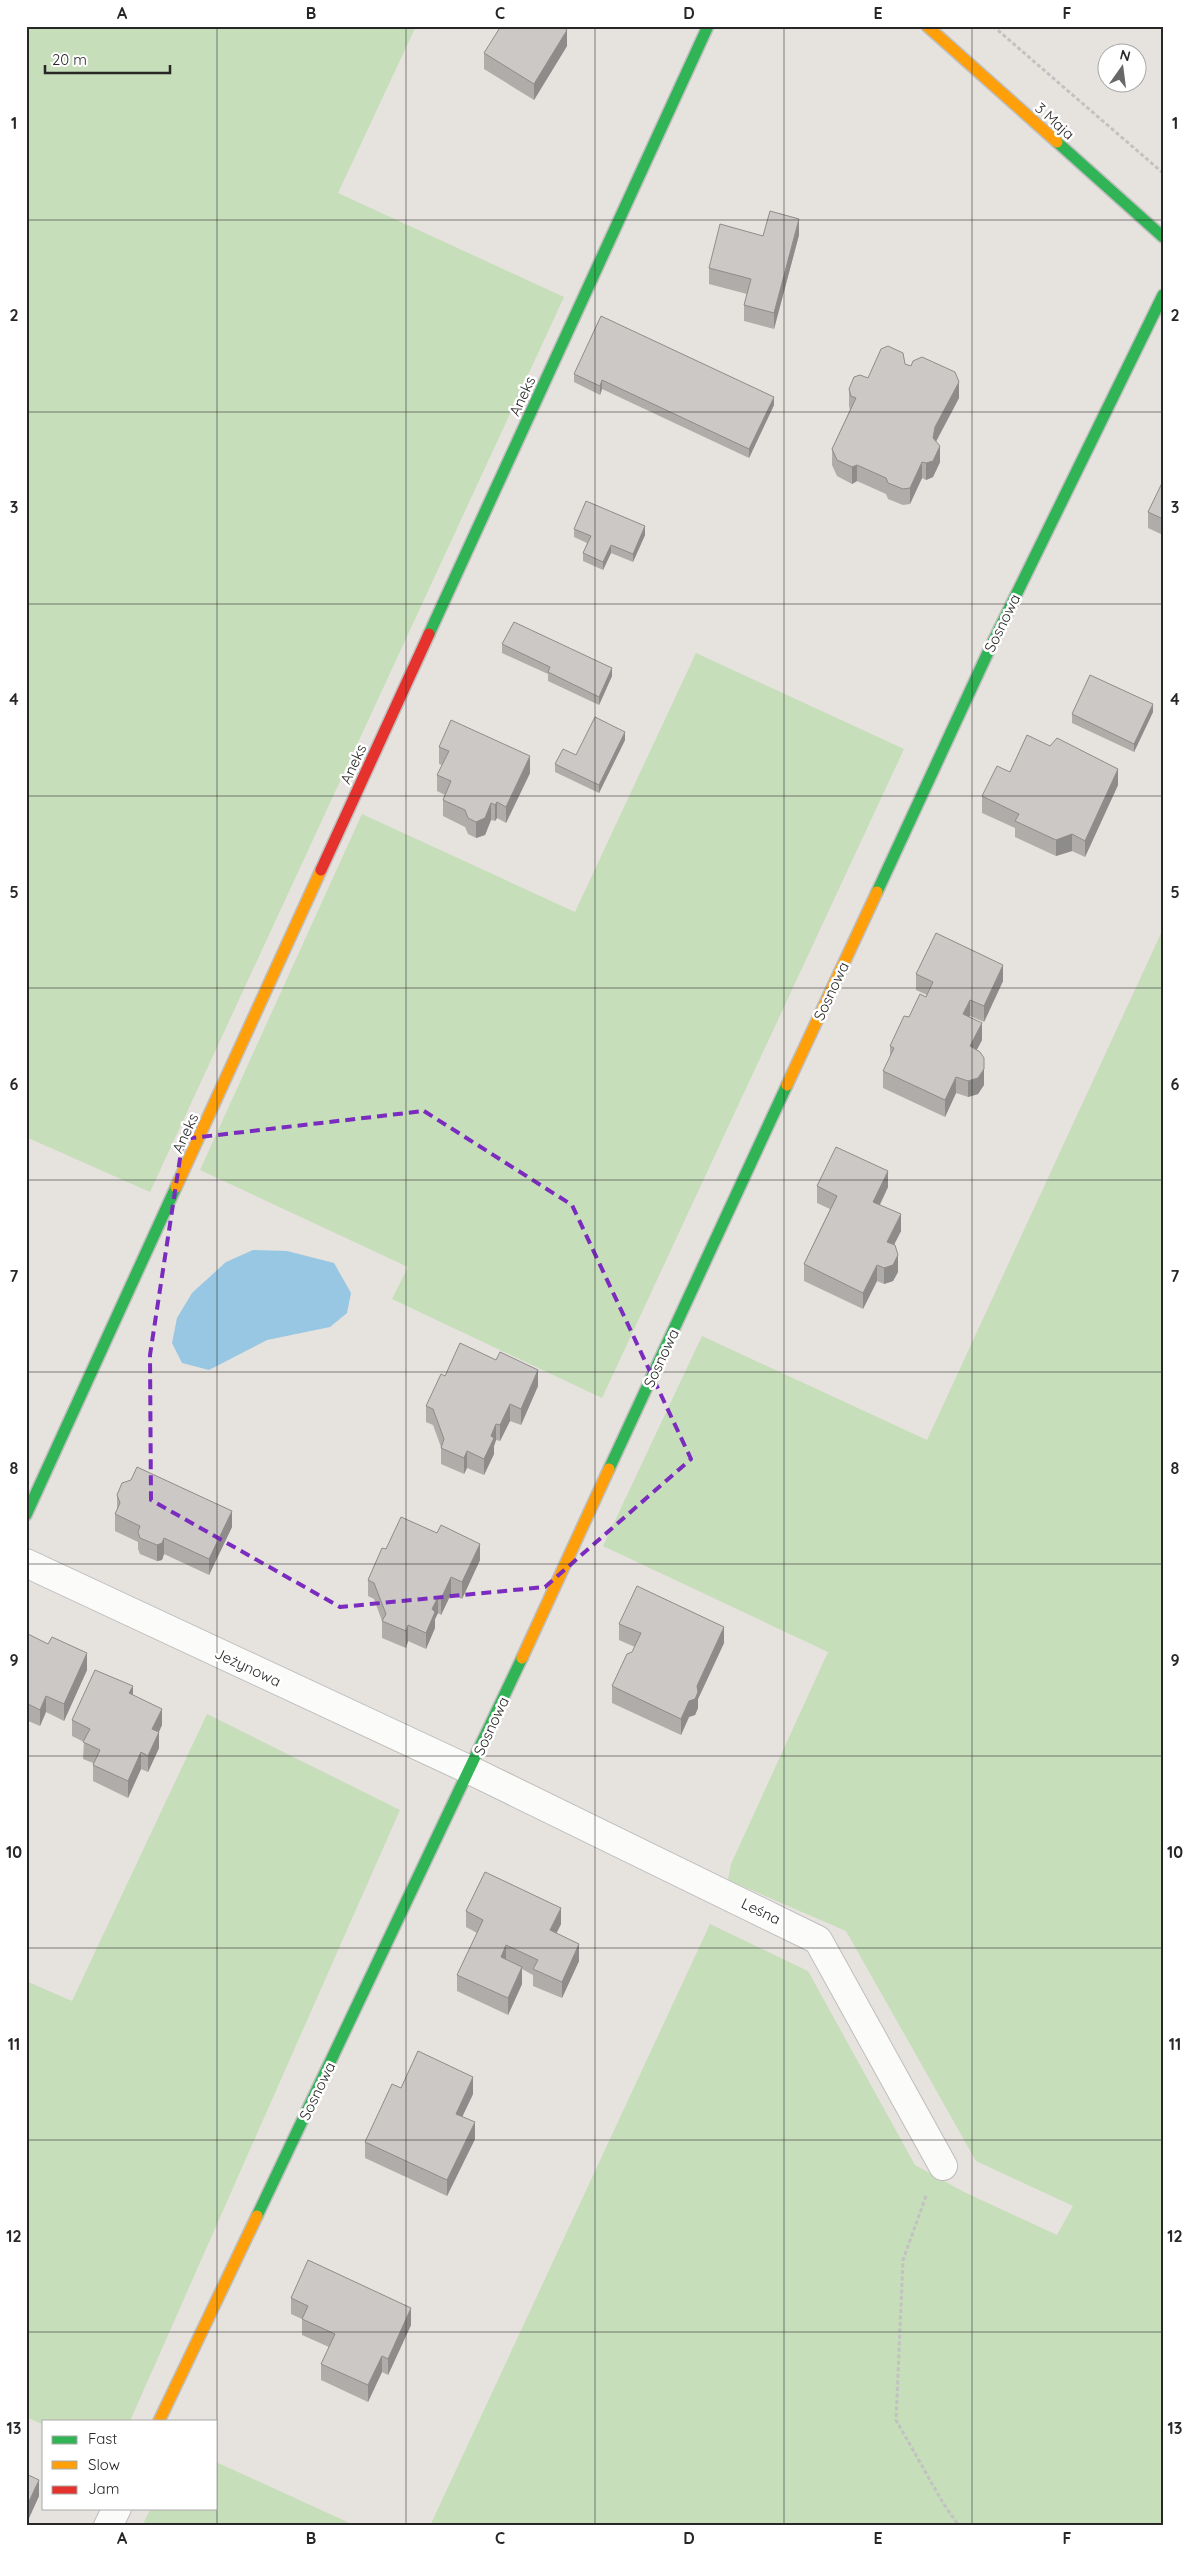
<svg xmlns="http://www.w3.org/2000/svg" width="1189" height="2552" viewBox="0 0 1189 2552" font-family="Quicksand,sans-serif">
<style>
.green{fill:#c6deb9}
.water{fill:#97c7e2}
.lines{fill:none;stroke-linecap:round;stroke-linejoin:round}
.street-casing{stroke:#bfbebf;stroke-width:30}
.fast-casing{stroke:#bfbebf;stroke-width:14}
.slow-casing{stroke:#bfbebf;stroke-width:14}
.jam-casing{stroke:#bfbebf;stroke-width:14}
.path{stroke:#c2c2c2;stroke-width:3;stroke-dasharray:4 2.5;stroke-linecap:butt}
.street{stroke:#fbfbfa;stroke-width:28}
.fast{stroke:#30b455;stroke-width:11}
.slow{stroke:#ff9f0a;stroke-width:11}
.jam{stroke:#e5322d;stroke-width:11}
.wall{fill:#afaca9}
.shaded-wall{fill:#8e8c8a}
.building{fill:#cbc8c5;stroke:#8e8c8a}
.marked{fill:none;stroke:#7b2cbf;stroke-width:4;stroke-dasharray:10 6;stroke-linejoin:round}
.grid{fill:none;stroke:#272727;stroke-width:1;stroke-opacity:0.55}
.labels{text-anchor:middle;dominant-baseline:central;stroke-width:5;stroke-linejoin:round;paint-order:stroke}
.street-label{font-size:15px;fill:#272727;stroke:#fff}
.neatline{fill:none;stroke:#272727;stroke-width:2}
.grid-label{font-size:16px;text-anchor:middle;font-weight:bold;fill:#272727}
</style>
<rect width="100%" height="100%" fill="#e6e2de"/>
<g class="green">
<path d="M26,26H416L338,193L564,297L150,1192L26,1137Z"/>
<path d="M696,653L904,749L602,1398L392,1299L408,1267L200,1170L362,814L575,912Z"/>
<path d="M1163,929V2526H430L710,1924L808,1971L915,2165L964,2192L1057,2235L1073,2206L976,2161L846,1931L728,1880L731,1864L828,1652L603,1546L702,1336L927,1440Z"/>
<path d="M207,1714L400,1810L130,2421H44V2425L26,2417V1981L72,2001Z"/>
<path d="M216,2462L356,2526H142L151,2508H216Z"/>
</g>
<path class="water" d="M253,1250L287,1251L334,1263L351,1293L347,1313L330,1327L267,1340L209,1370L182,1363L172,1343L177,1318L192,1293L226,1262Z"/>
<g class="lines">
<defs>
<g id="street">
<path d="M26,1563L470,1770L818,1940L943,2166"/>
<path d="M108,2526L117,2508"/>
</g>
<g id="fast">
<path d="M1057,142L1163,237"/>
<path d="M429,634L708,26"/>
<path d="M877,892L990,648L1163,295"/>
<path d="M609,1469L787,1085"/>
<path d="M26,1515L176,1187"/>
<path d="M257,2216L522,1658"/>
</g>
<g id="slow">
<path d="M927,26L1057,142"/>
<path d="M787,1085L877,892"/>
<path d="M176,1187L321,870"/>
<path d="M522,1658L609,1469"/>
<path d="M159,2421L257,2216"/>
</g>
<path id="jam" d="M321,870L429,634"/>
</defs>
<use href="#street" class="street-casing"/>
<use href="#fast" class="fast-casing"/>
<use href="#slow" class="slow-casing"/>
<use href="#jam" class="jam-casing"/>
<g class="path">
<path d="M993,26L1163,173"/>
<path d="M926,2196L903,2260L896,2420L943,2503L959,2526"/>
</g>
<use href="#street" class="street"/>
<use href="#fast" class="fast"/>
<use href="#slow" class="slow"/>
<use href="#jam" class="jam"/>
</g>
<g class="wall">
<path d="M567,46L534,100L484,69V53Z"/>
<path d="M799,235L774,329L744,321V305L747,294L709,284V268L763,236Z"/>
<path d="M905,364L959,398L936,442L940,462L933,477L926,480L922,478L910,504L903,505L888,499L886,494L857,481L852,484L837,476L832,465V449L850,410L849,406V389L868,378Z"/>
<path d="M574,374L774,405L749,458L602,389L600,395L574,382Z"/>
<path d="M1163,484V535L1148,528V512Z"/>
<path d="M574,529L645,535L633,562L611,553L603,570L583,561V553L587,543L574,537Z"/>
<path d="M502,644L612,676L599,705L548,681V674L502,653Z"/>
<path d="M1153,712L1134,752L1072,723V714Z"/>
<path d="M625,740L599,793L555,772V764L576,755Z"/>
<path d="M439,747L530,773L506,823L497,818L495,821L491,820L485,835L476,838L468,834L465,827L443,816V800L445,795L437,791V775L442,765L439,764Z"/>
<path d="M1010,772L1118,785L1085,857L1072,851L1056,856L1015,837V828L982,813V796Z"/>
<path d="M916,974L1003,981L984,1022L970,1016L969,1017L982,1040L976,1050L984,1085L978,1094L968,1097L956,1093L945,1117L883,1088V1071L890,1058V1046L909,1017L927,995L916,990Z"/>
<path d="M817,1186L888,1187L880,1205L901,1231L894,1245L898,1272L893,1281L884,1284L877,1281L863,1309L804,1281V1264L830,1209L817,1203Z"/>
<path d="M445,1376L538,1386L521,1425L510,1421L500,1441L496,1440L494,1446V1454L484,1475L467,1468L464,1474L441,1464V1447L433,1425L426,1422V1406Z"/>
<path d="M117,1495L232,1527L209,1575L164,1554L162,1560L157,1561L140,1554L138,1549V1542L115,1531V1514L117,1510Z"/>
<path d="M386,1549L480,1560L462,1599L451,1594L441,1615L438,1613L435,1619V1628L426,1649L408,1641L406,1648L382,1638V1621L374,1599L368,1596V1580Z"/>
<path d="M619,1624L724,1643L698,1699V1708L695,1715L689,1717L681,1735L612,1703V1686L635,1647L619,1640Z"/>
<path d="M26,1633L87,1670L64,1721L46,1712L40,1726L26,1720Z"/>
<path d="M133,1695L162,1725L159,1732V1748L148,1772L141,1769L128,1798L93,1781V1763L83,1759L84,1742L72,1736V1720Z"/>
<path d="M466,1911L561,1924L556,1933L579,1961L562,1998L533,1986V1975L522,1969V1984L508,2015L457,1991V1975L477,1933L466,1927Z"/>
<path d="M401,2088L473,2094L462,2117L475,2139L447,2196L365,2158V2142Z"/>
<path d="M291,2298L411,2325L388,2375L382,2372L368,2402L321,2380V2364L329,2347L302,2335V2319L291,2314Z"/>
<path d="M26,2474L39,2496L29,2518V2526H26Z"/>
</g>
<g class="shaded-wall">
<path d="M567,30V46L534,100V84Z"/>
<path d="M799,219V235L774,329V313Z"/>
<path d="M602,380V389L600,395V386Z"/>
<path d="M959,382V398L935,443L933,438L935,427Z"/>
<path d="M774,397V405L749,458V449Z"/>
<path d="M940,446V462L933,477L926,480V463Z"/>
<path d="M922,462V478L910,504V488Z"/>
<path d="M857,465V481L852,484V467Z"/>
<path d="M645,526V535L633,562V554Z"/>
<path d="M611,545V553L603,570V562Z"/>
<path d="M612,668V676L599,705V697Z"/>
<path d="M1153,704V712L1134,752V744Z"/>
<path d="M625,732V740L599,793V785Z"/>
<path d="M530,756V773L506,823V807Z"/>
<path d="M1118,769V785L1085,857V841Z"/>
<path d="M497,802V818L495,821V805Z"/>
<path d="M491,803V820L485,835L476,838V822Z"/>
<path d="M1072,834V851L1056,856V840Z"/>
<path d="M1003,965V981L984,1022V1006Z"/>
<path d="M970,1000V1016L963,1031V1014Z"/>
<path d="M982,1023V1040L970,1063V1046Z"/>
<path d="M984,1069V1085L978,1094L968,1097V1081Z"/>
<path d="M956,1077V1093L945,1117V1100Z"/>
<path d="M888,1171V1187L873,1218V1202Z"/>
<path d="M901,1214V1231L887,1258V1242Z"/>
<path d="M898,1255V1272L893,1281L884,1284V1268Z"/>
<path d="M877,1265V1281L863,1309V1293Z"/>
<path d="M538,1370V1386L521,1425V1409Z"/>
<path d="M510,1404V1421L500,1441V1425Z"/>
<path d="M496,1424V1440L494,1446V1454L484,1475V1459L491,1436Z"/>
<path d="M467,1451V1468L464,1474V1458Z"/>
<path d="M232,1511V1527L209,1575V1559Z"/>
<path d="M164,1538V1554L162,1560L157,1561V1545Z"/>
<path d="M480,1544V1560L462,1599V1582Z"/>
<path d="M451,1577V1594L441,1615V1599Z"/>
<path d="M438,1597V1613L435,1619V1628L426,1649V1633L432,1609Z"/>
<path d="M408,1625V1641L406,1648V1631Z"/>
<path d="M724,1627V1643L698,1699V1708L695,1715L689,1717L681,1735V1719Z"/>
<path d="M87,1653V1670L64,1721V1704Z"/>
<path d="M133,1686V1703L129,1693Z"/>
<path d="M46,1696V1712L40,1726V1710Z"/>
<path d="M162,1709V1725L152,1746V1729Z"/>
<path d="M159,1732V1748L148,1772V1756Z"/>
<path d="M141,1752V1769L128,1798V1781Z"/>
<path d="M561,1908V1924L550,1947V1930Z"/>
<path d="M579,1944V1961L562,1998V1982Z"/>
<path d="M506,1945V1962L501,1957Z"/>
<path d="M522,1967V1984L508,2015V1998Z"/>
<path d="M473,2077V2094L456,2130V2114Z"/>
<path d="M475,2122V2139L447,2196V2180Z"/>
<path d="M411,2308V2325L388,2375V2359Z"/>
<path d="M382,2356V2372L368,2402V2385Z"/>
<path d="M39,2480V2496L29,2518V2526H28V2514L26,2513V2508Z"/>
</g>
<g class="building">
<path d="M501,26H562L567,30L534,84L484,53Z"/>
<path d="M770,211L799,219L774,313L744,305L751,279L709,268L720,224L763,236Z"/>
<path d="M601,316L774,397L749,449L602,380L600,386L574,374Z"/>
<path d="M888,346L903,353L905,364L911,366L913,361L922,357L955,372L959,382L935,427L933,438L940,446L933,461L926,463L922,462L910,488L903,489L888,483L886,478L857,465L852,467L837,460L832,449L856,398L851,396L849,389L854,377L860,375L868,378L881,349Z"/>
<path d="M1162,483L1163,484V519L1148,512Z"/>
<path d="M586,501L645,526L633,554L611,545L603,562L583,553L591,536L574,529Z"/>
<path d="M514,622L612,668L599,697L548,672L550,667L502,644Z"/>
<path d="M1090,675L1153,704L1134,744L1072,714Z"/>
<path d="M595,717L625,732L599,785L555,764L563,749L576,755Z"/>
<path d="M451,720L530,756L506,807L497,802L495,805L491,803L485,818L476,822L468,818L465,810L443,800L451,781L437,775L449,751L439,747Z"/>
<path d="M1027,735L1050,746L1057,738L1118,769L1085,841L1072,834L1056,840L1015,821L1019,814L982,796L997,766L1010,772Z"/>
<path d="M936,933L1003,965L984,1006L970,1000L963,1014L982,1023L970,1046L980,1052L984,1058V1069L978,1078L968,1081L956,1077L945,1100L883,1071L894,1048L890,1046L904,1016L909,1017L920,994L926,997L933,982L916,974Z"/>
<path d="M836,1147L888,1171L873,1202L901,1214L887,1242L895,1245L898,1255L893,1265L884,1268L877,1265L863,1293L804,1264L837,1196L817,1186Z"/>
<path d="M460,1343L496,1360L500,1352L538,1370L521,1409L510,1404L500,1425L496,1424L491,1436L494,1438L484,1459L467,1451L464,1458L441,1448L444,1439L433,1409L426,1406L441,1374L445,1376Z"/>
<path d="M137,1467L232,1511L209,1559L164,1538L162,1543L157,1545L140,1538L138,1532L140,1526L115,1514L120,1503L117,1495L122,1483L131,1480Z"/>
<path d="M401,1517L437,1533L441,1525L480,1544L462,1582L451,1577L441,1599L438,1597L432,1609L435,1612L426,1633L408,1625L406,1631L382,1621L386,1614L374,1583L368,1580L382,1548L386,1549Z"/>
<path d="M637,1586L724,1627L697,1686L698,1692L695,1699L689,1701L681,1719L612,1686L627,1654L632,1652L641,1633L619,1624Z"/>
<path d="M26,1633L48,1644L52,1637L87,1653L64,1704L46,1696L40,1710L26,1703Z"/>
<path d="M95,1670L133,1686L129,1693L162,1709L152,1729L159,1732L148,1756L141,1752L128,1781L93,1765L100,1750L83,1742L90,1729L72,1720Z"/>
<path d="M485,1872L561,1908L550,1930L579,1944L562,1982L533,1969L538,1960L506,1945L501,1957L522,1967L508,1998L457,1975L483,1920L466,1911Z"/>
<path d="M418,2051L473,2077L456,2114L475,2122L447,2180L365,2142L392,2084L401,2088Z"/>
<path d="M308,2260L411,2308L388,2359L382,2356L368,2385L321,2364L335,2334L302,2319L308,2306L291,2298Z"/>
<path d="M26,2474L39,2480L26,2508Z"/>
<path d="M26,2509L29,2511L28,2514L26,2513Z"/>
</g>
<path class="marked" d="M424,1111L572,1205L691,1459L545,1587L340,1607L151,1500L150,1355L183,1139Z"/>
<path class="grid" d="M217,26V2526M406,26V2526M595,26V2526M784,26V2526M972,26V2526M26,220H1163M26,412H1163M26,604H1163M26,796H1163M26,988H1163M26,1180H1163M26,1372H1163M26,1564H1163M26,1756H1163M26,1948H1163M26,2140H1163M26,2332H1163"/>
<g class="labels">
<g class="street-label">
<text transform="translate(1055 121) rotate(42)">3 Maja</text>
<text transform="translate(522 396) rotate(-65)">Aneks</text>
<text transform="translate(1002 623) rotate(-64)">Sosnowa</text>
<text transform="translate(353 764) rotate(-65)">Aneks</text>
<text transform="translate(831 991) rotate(-65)">Sosnowa</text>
<text transform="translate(185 1133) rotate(-65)">Aneks</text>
<text transform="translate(661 1358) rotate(-65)">Sosnowa</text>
<text transform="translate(248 1667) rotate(25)">Jeżynowa</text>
<text transform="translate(491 1726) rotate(-65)">Sosnowa</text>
<text transform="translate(761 1911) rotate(26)">Leśna</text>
<text transform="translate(317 2091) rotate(-64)">Sosnowa</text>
</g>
</g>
<rect width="1189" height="2552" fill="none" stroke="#ffffff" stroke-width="55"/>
<rect x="42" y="2420" width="175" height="90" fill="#ffffff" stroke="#a9a9a9"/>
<rect x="52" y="2436" width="25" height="8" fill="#30b455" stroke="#a9a9a9"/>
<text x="88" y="2444" font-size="15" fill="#272727">Fast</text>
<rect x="52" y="2461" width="25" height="8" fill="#ff9f0a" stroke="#a9a9a9"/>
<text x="88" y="2470" font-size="15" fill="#272727">Slow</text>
<rect x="52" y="2486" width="25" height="8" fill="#e5322d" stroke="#a9a9a9"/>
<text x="88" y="2494" font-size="15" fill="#272727">Jam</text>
<g transform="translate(1122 68) rotate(14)"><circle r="24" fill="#ffffff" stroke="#a9a9a9"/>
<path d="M0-4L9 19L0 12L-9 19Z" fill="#6a6867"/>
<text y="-8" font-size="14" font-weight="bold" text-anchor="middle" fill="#272727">N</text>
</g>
<path d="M45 65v8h125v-8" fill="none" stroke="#272727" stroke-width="2.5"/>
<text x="52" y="65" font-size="15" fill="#272727" stroke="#ffffff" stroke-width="4" paint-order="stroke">20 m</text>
<rect x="28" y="28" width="1134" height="2496" class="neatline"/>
<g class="grid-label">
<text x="122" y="19">A</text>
<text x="311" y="19">B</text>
<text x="500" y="19">C</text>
<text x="689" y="19">D</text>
<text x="878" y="19">E</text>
<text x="1067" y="19">F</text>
<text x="14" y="129">1</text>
<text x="1175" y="129">1</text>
<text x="14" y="321">2</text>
<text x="1175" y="321">2</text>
<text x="14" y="513">3</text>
<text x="1175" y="513">3</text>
<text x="14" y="705">4</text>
<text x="1175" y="705">4</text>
<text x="14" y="898">5</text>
<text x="1175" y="898">5</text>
<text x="14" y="1090">6</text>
<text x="1175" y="1090">6</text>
<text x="14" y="1282">7</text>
<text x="1175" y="1282">7</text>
<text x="14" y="1474">8</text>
<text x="1175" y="1474">8</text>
<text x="14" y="1666">9</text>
<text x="1175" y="1666">9</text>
<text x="14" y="1858">10</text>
<text x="1175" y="1858">10</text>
<text x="14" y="2050">11</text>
<text x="1175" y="2050">11</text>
<text x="14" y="2242">12</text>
<text x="1175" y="2242">12</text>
<text x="14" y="2434">13</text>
<text x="1175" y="2434">13</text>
<text x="122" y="2544">A</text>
<text x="311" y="2544">B</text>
<text x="500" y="2544">C</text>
<text x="689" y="2544">D</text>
<text x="878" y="2544">E</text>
<text x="1067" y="2544">F</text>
</g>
</svg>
